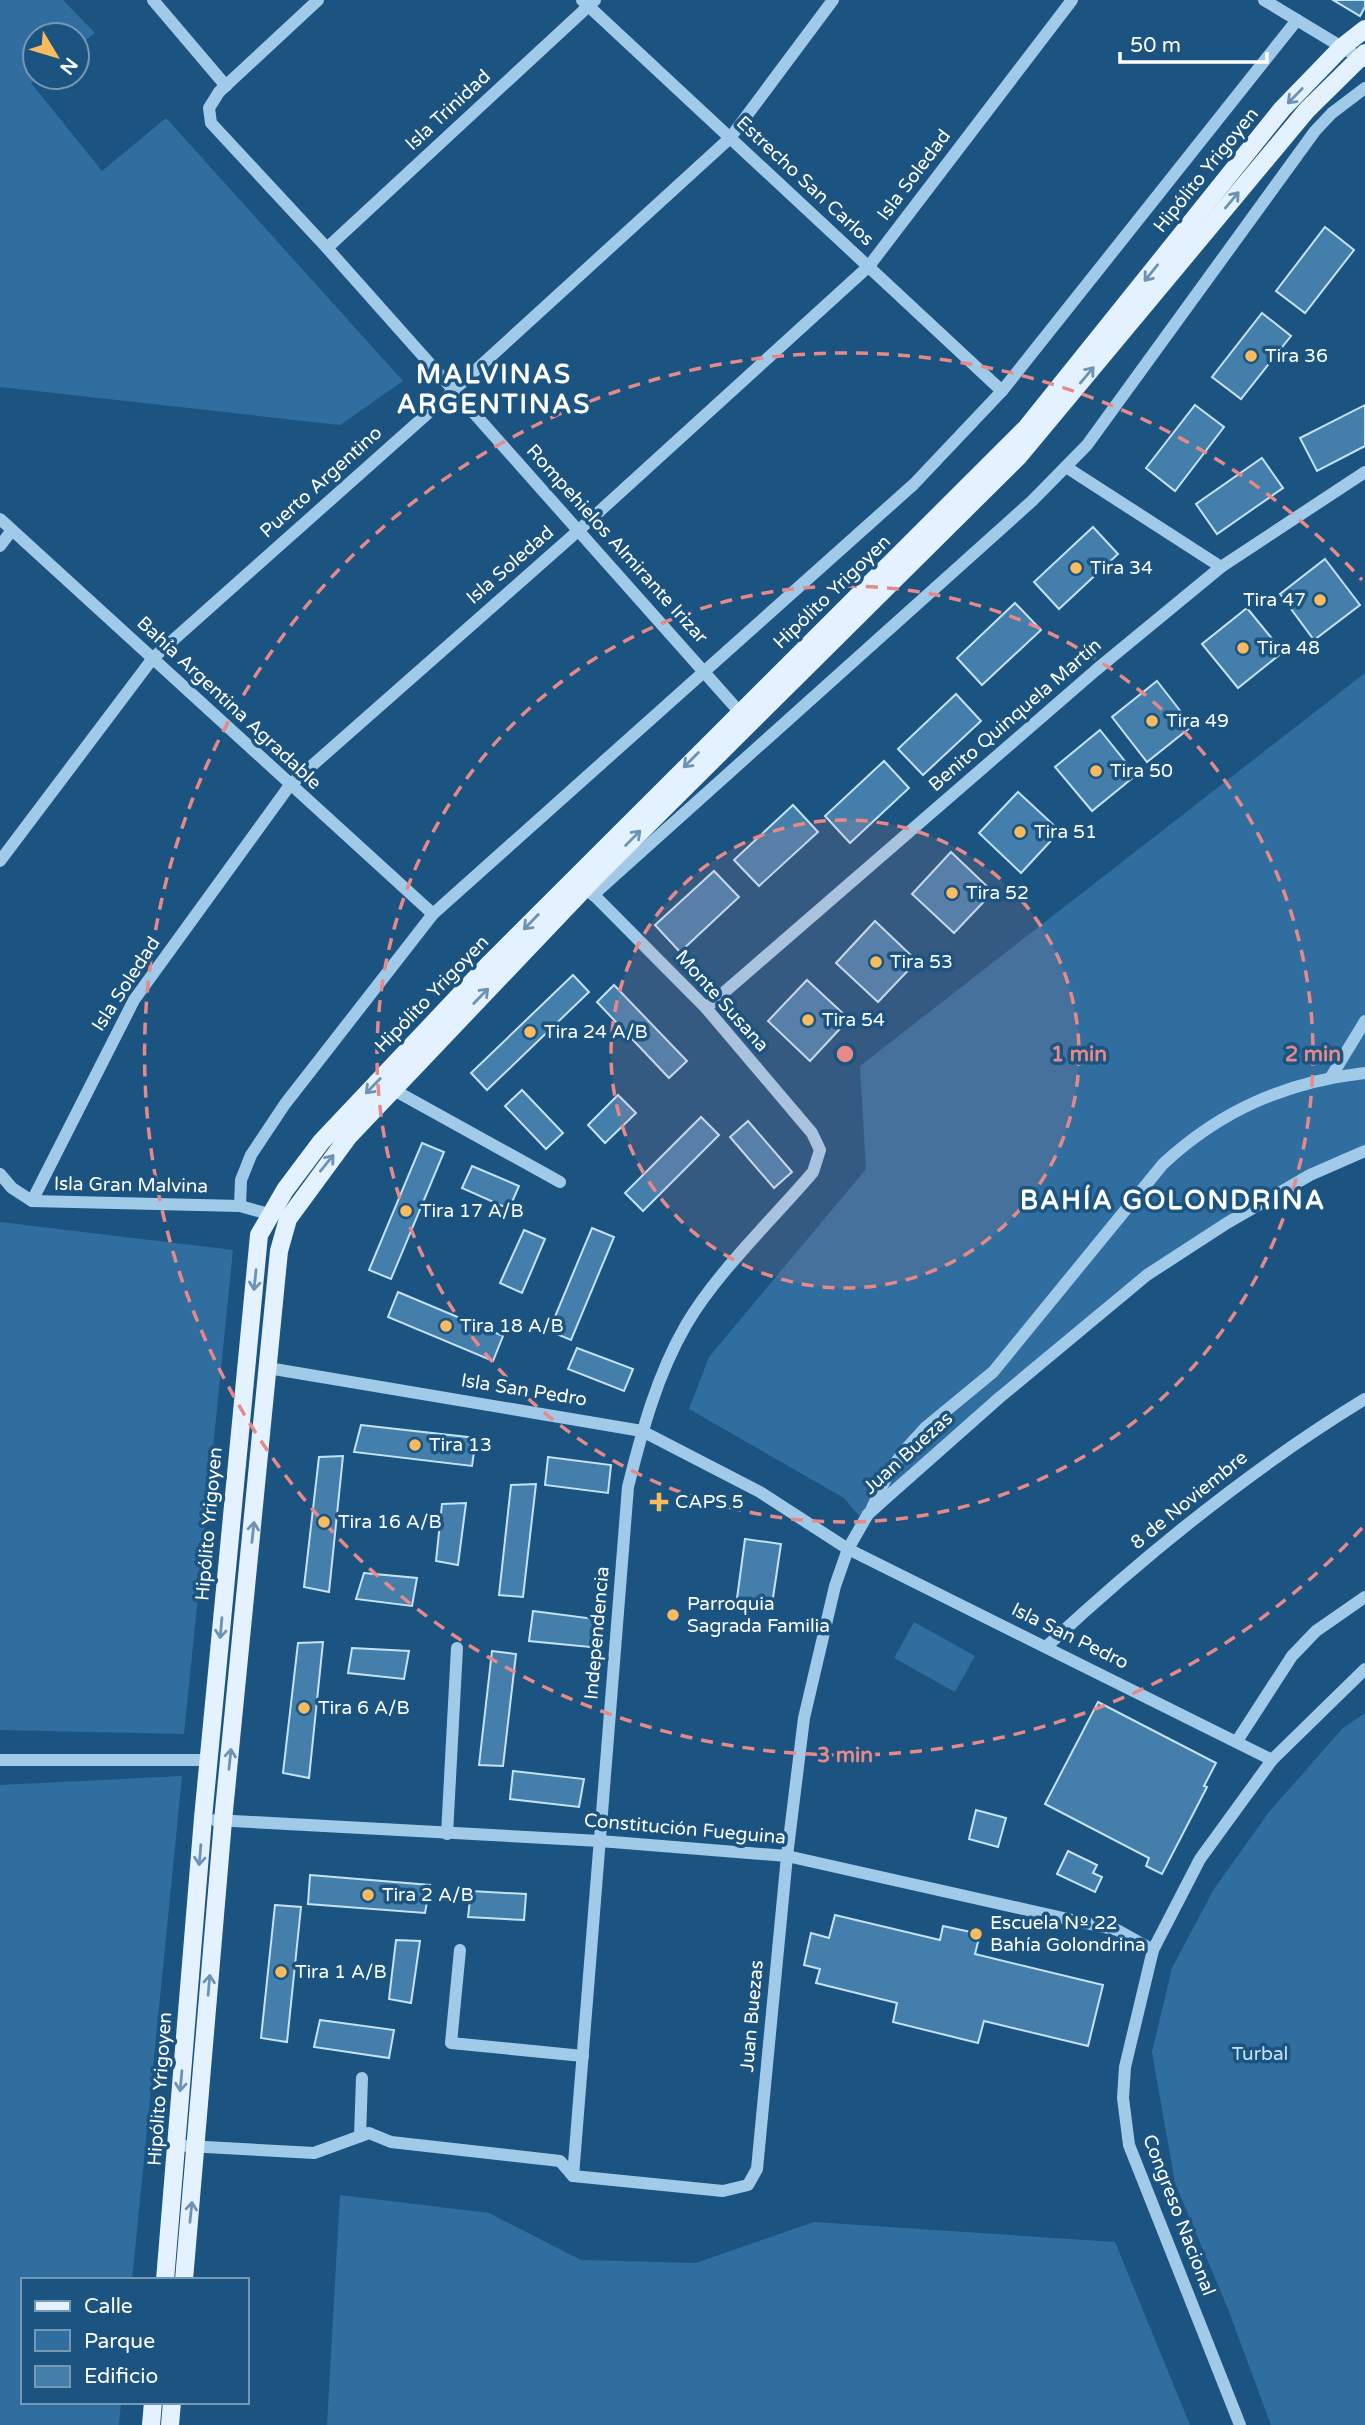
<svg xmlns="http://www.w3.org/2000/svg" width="1365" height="2425" viewBox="0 0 1365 2425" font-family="'Varela Round',sans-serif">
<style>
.green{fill:#306ea0}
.building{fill:#447eab;stroke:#c5e2f7;stroke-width:2}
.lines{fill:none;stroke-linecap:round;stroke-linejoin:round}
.minor{stroke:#a1cae9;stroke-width:12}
.major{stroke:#e4f1fe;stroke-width:18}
.oneway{stroke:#6c93b3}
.ring{fill:none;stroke:#e88989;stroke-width:3.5;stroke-dasharray:12 9}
.poi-dot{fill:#fabb5f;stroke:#1c5481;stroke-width:2.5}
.labels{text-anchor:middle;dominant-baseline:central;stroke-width:7;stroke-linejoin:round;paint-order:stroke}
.street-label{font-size:19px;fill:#fff;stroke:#1c5481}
.poi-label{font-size:19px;fill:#fff;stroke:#1c5481;text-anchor:start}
.park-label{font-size:19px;fill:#c5e2f7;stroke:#1c5481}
.district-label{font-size:26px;font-weight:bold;letter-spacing:2px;fill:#fff;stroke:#1c5481}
.centre{fill:#e88989;stroke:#1c5481;stroke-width:3.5}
.ring-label{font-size:21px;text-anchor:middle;font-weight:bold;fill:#e88989;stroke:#1c5481;stroke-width:7;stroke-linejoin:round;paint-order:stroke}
</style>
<rect width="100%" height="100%" fill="#1c5481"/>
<g class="green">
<path d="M0,0H63L95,33L77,47V35H35V77H39L31,83L102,171L166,118L403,381L340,425L0,387Z"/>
<path d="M1365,673V1150L1146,1273L996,1396L867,1525L844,1498L689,1409L709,1357L866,1169L860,1066Z"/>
<path d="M0,1222L233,1250L184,1734L0,1730Z"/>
<path d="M914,1622L975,1656L955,1692L894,1658Z"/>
<path d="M1365,1713V2425H1271L1228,2309L1175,2183L1152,2052L1172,1968L1214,1889L1269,1812L1342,1729Z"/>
<path d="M182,1776L132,2280H23V2402H121L119,2425H0V1785Z"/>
<path d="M340,2195L489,2213L581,2260L696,2263L814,2222L1115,2242L1190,2425H327Z"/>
</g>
<g class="building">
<path d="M1333,0H1365V7L1360,16Z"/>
<path d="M1325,227L1354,250L1305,313L1276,291Z"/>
<path d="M1262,313L1291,336L1241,399L1212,377Z"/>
<path d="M1195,405L1224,427L1175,491L1146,468Z"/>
<path d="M1365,405V446L1317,471L1300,438Z"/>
<path d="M1262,458L1283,488L1217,534L1196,504Z"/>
<path d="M1093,527L1118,554L1059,609L1034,582Z"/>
<path d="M1325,559L1360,605L1314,640L1280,594Z"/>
<path d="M1015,603L1041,630L982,685L957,658Z"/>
<path d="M1247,608L1283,652L1238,688L1202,644Z"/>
<path d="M1157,681L1192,726L1147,762L1112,717Z"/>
<path d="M956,694L981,721L923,775L898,749Z"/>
<path d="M1100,730L1136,775L1092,811L1055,767Z"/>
<path d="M884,761L909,788L850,843L825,816Z"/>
<path d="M1018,792L1060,831L1021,873L979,833Z"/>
<path d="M793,805L818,832L759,886L734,860Z"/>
<path d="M951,852L993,892L954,933L912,894Z"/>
<path d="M714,871L739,897L680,952L655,925Z"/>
<path d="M875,921L917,961L878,1002L836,963Z"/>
<path d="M573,975L589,992L487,1090L471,1073Z"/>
<path d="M807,980L849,1019L810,1061L768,1021Z"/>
<path d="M614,985L687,1061L669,1078L597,1002Z"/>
<path d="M522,1090L563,1133L546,1149L505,1106Z"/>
<path d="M618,1095L636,1113L605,1143L588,1125Z"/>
<path d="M701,1117L719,1135L643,1211L625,1193Z"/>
<path d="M748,1121L792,1172L774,1188L730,1137Z"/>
<path d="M422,1143L444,1152L391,1279L369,1270Z"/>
<path d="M472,1166L519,1186L509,1209L462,1188Z"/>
<path d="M592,1228L614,1237L571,1340L549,1331Z"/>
<path d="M524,1230L545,1239L522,1293L500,1283Z"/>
<path d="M398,1292L503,1336L493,1361L388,1317Z"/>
<path d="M577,1348L633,1369L624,1391L568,1369Z"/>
<path d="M361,1425L476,1438L472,1466L354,1452Z"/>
<path d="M343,1456L329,1592L304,1587L319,1457Z"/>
<path d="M548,1457L611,1465L608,1493L545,1485Z"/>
<path d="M536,1484L523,1597L499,1595L511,1485Z"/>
<path d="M466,1503L458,1565L436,1561L442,1504Z"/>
<path d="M745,1539L781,1544L771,1611L736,1606Z"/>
<path d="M364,1573L417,1578L412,1606L356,1599Z"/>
<path d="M533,1611L595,1619L590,1647L529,1641Z"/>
<path d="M323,1642L309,1778L283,1773L298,1643Z"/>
<path d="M352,1648L409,1651L404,1679L348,1673Z"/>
<path d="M492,1651L516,1654L503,1766L479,1765Z"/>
<path d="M1098,1702L1216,1763L1204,1786L1207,1787L1162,1874L1146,1866L1149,1858L1045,1804Z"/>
<path d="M513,1771L584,1779L579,1807L510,1799Z"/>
<path d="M976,1810L1006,1818L998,1847L969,1839Z"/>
<path d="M1068,1851L1097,1865L1093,1873L1102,1877L1095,1892L1057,1874Z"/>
<path d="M310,1875L430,1885L425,1913L308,1904Z"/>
<path d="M471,1891L526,1894L524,1920L468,1917Z"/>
<path d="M275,1905L301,1907L287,2042L261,2038Z"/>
<path d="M835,1915L940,1940L943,1926L980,1934L975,1954L1103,1985L1088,2046L984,2021L978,2043L893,2022L897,2003L816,1983L820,1969L804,1965L811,1933L829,1938Z"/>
<path d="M396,1940L420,1941L411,2003L389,1999Z"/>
<path d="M320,2020L394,2030L389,2058L314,2047Z"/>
</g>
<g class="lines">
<g class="minor">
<path d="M153,0L226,86"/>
<path d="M318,0L219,92L209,108L211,123L327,248L744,717"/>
<path d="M582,0L1002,391"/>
<path d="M1264,0L1365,61"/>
<path d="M327,248L595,0"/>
<path d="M1066,467L1221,567"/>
<path d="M0,519L433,914"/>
<path d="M0,546L12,530"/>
<path d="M0,861L153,658L454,390L730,138L833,0"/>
<path d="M593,895L1032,501L1087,445L1315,131L1332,113L1365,88"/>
<path d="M706,1008L1096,670L1221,567L1365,472"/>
<path d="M1331,1077L1365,1021"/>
<path d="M392,1089L560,1182"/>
<path d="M0,1174L12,1188L32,1201L240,1206L269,1214"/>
<path d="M32,1201L134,1000L290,785L579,530L869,266L1072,0"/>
<path d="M240,1206L241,1180L251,1155L285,1104L433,914L914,484L1002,391L1297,20"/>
<path d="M268,1368L642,1431L760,1492L848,1549L1272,1760"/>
<path d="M872,1508L890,1470L905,1450L925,1428L993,1372L1163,1164C1221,1110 1286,1082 1365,1073"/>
<path d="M1047,1646C1146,1554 1250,1469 1365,1399"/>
<path d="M1237,1741L1292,1656L1316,1631L1365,1597"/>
<path d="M0,1760H209"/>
<path d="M215,1820L600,1841L787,1856L1117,1930L1153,1950"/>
<path d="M447,1834L457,1648"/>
<path d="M460,1950L451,2043L583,2056"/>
<path d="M360,2136L362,2078"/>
<path d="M187,2146L314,2153L369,2133L391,2142L560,2161L573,2176"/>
<path d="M573,2176L723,2191L748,2185L757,2169L787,1856L804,1718L835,1586L848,1549L868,1514L999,1398L1147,1275L1227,1223L1310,1175L1365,1151"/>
<path d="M573,2176L628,1487C642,1431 657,1375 686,1325C717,1272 773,1219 813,1172L820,1150L812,1133L706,1008L586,887"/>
<path d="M1240,2425L1129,2145L1123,2098L1125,2067L1153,1950L1200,1859L1272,1760L1365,1669"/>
</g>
<g class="major">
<path d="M165,2280L203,1818L259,1235L285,1190L321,1142L490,963L1027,427L1282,109L1342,47L1365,29"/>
<path d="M184,2280L223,1821L279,1251L288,1219L349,1136L602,870L1019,456L1307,110L1365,53"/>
<path d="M151,2425L153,2402"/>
<path d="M170,2425L172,2402"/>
</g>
</g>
<defs><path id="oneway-shaft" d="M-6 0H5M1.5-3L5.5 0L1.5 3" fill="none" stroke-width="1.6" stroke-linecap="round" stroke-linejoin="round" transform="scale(1.75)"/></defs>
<g class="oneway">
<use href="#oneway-shaft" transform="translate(1295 96) rotate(134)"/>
<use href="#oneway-shaft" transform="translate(1232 200) rotate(-50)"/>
<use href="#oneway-shaft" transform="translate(1151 273) rotate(129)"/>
<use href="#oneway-shaft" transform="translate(1087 375) rotate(-50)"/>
<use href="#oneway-shaft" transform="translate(691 760) rotate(135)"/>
<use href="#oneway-shaft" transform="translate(633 838) rotate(-45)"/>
<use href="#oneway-shaft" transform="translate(531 922) rotate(134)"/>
<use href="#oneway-shaft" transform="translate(481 996) rotate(-46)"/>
<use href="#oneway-shaft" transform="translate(373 1086) rotate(134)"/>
<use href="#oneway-shaft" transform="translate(327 1163) rotate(-51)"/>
<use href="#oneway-shaft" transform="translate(255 1280) rotate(96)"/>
<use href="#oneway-shaft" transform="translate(253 1532) rotate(-84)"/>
<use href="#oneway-shaft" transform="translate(221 1628) rotate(95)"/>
<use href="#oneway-shaft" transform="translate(230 1759) rotate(-84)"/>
<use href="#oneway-shaft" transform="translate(200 1855) rotate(95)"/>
<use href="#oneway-shaft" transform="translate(209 1985) rotate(-85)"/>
<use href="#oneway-shaft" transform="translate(181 2081) rotate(95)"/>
<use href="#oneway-shaft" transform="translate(191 2212) rotate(-84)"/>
</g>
<circle cx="845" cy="1054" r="234" fill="#e88989" fill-opacity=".12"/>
<g class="ring">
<circle cx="845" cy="1054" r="234"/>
<circle cx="845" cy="1054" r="468"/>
<path d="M1362 1528A701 701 0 1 1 1362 580"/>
</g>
<g class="poi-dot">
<circle cx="1251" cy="356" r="7"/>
<circle cx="1076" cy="568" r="7"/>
<circle cx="1320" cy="600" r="7"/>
<circle cx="1243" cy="648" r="7"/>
<circle cx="1152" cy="721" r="7"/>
<circle cx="1096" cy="771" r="7"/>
<circle cx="1020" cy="832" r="7"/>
<circle cx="952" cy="893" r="7"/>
<circle cx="876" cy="962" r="7"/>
<circle cx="808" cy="1020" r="7"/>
<circle cx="530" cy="1032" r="7"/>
<circle cx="406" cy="1211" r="7"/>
<circle cx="446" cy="1326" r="7"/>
<circle cx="415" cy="1445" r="7"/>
<path d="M655.5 1491.5h7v7h7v7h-7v7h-7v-7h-7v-7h7z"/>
<circle cx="324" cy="1522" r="7"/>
<circle cx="673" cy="1615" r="7"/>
<circle cx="304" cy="1708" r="7"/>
<circle cx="368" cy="1895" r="7"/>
<circle cx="976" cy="1934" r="7"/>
<circle cx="281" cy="1972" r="7"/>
</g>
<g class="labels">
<g class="street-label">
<text transform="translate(448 110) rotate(-43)">Isla Trinidad</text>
<text transform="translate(1206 170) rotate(-51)">Hipólito Yrigoyen</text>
<text transform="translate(914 175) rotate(-53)">Isla Soledad</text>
<text transform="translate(805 181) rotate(43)">Estrecho San Carlos</text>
<text transform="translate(321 482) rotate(-42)">Puerto Argentino</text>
<text transform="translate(617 544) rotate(48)">Rompehielos Almirante Irizar</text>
<text transform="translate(510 565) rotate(-41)">Isla Soledad</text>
<text transform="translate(832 592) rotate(-44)">Hipólito Yrigoyen</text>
<text transform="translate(229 703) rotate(43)">Bahía Argentina Agradable</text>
<text transform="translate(1015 715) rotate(-41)">Benito Quinquela Martín</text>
<text transform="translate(126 984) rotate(-57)">Isla Soledad</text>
<text transform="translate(432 994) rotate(-46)">Hipólito Yrigoyen</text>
<text transform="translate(722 1001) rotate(48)">Monte Susana</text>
<text transform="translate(131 1185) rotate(1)">Isla Gran Malvina</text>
<text transform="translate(524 1390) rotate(9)">Isla San Pedro</text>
<text transform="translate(908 1453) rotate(-42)">Juan Buezas</text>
<text transform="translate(1189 1500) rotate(-39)">8 de Noviembre</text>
<text transform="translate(209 1524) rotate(-85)">Hipólito Yrigoyen</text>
<text transform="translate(597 1633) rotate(-85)">Independencia</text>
<text transform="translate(1070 1636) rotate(26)">Isla San Pedro</text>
<text transform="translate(685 1829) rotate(5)">Constitución Fueguina</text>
<text transform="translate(752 2016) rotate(-85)">Juan Buezas</text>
<text transform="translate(160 2089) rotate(-86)">Hipólito Yrigoyen</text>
<text transform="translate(1179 2215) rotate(69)">Congreso Nacional</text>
</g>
<g class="poi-label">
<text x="1265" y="356">Tira 36</text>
<text x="1090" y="568">Tira 34</text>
<text x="1306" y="600" text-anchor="end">Tira 47</text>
<text x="1257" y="648">Tira 48</text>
<text x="1166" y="721">Tira 49</text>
<text x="1110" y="771">Tira 50</text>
<text x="1034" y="832">Tira 51</text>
<text x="966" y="893">Tira 52</text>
<text x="890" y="962">Tira 53</text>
<text x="822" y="1020">Tira 54</text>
<text x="544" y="1032">Tira 24 A/B</text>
<text x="420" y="1211">Tira 17 A/B</text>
<text x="460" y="1326">Tira 18 A/B</text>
<text x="429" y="1445">Tira 13</text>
<text x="675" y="1502">CAPS 5</text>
<text x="338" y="1522">Tira 16 A/B</text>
<text x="687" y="1604">Parroquia<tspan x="687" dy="22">Sagrada Familia</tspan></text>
<text x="318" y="1708">Tira 6 A/B</text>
<text x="382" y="1895">Tira 2 A/B</text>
<text x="990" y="1923">Escuela Nº 22<tspan x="990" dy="22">Bahía Golondrina</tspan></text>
<text x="295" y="1972">Tira 1 A/B</text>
</g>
<g class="park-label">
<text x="1260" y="2054">Turbal</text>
</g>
<g class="district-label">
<text x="494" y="374">MALVINAS<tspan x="494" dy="30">ARGENTINAS</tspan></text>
<text x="1173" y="1200">BAHÍA GOLONDRINA</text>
</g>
</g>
<circle cx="845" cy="1054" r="10" class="centre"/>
<g class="ring-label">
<text x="1079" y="1061">1 min</text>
<text x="1313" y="1061">2 min</text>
<text x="845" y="1762">3 min</text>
</g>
<rect x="21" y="2278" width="228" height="126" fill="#1c5481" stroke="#7798b3" stroke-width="2"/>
<rect x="35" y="2301" width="35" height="10" fill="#e4f1fe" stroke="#7798b3" stroke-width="2"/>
<text x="84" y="2313" font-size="21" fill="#ffffff">Calle</text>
<rect x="35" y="2330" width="35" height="21" fill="#306ea0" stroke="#7798b3" stroke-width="2"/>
<text x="84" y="2348" font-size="21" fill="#ffffff">Parque</text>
<rect x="35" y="2366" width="35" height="21" fill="#447eab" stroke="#7798b3" stroke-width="2"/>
<text x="84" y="2383" font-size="21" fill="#ffffff">Edificio</text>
<g transform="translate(56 56) rotate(128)"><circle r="33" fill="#1c5481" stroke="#7798b3" stroke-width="2"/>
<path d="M0-5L12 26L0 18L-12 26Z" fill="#fabb5f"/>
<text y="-10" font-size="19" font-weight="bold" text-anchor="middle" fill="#ffffff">N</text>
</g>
<path d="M1120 52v10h147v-10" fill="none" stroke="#ffffff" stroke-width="3.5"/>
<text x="1130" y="52" font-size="21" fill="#ffffff" stroke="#1c5481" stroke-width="5" paint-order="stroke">50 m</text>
</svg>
